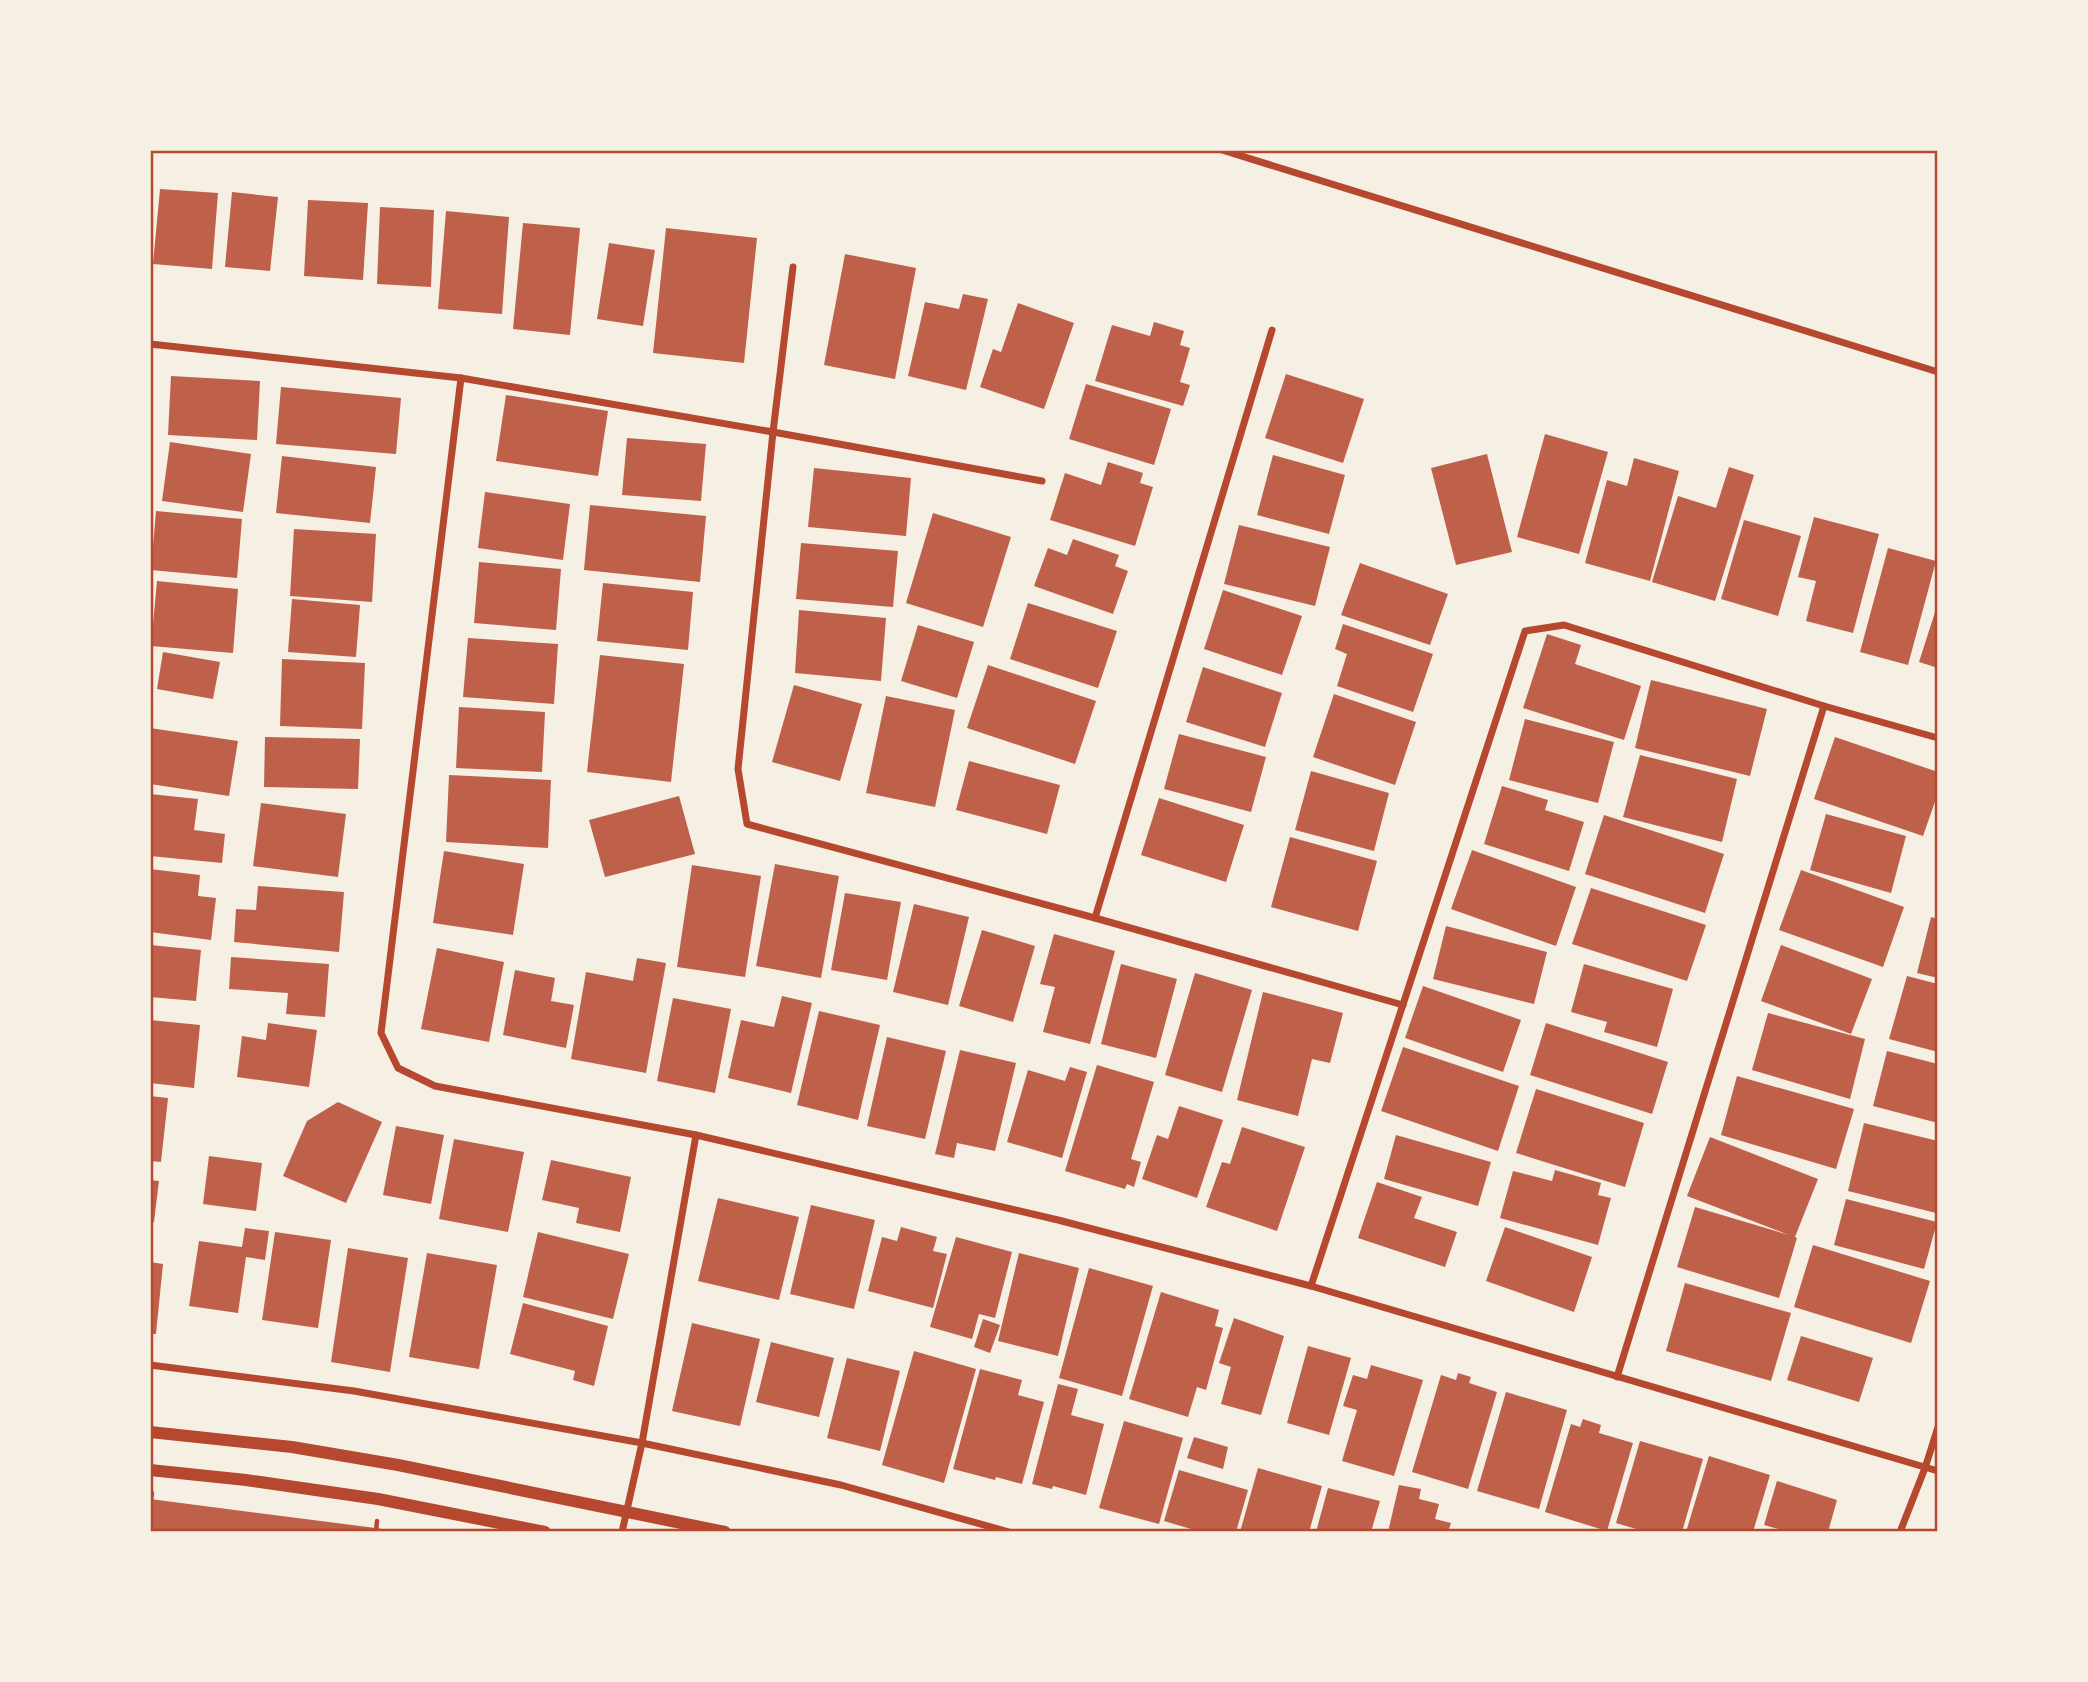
<svg xmlns="http://www.w3.org/2000/svg" width="2088" height="1682" viewBox="0 0 2088 1682" font-family="'PT Sans',sans-serif">
<style>
.building{fill:#bf614a}
.lines{fill:none;stroke-linecap:round;stroke-linejoin:round}
.path{stroke:#b5482f;stroke-width:4.5}
.minor{stroke:#b5482f;stroke-width:7}
.tertiary{stroke:#b5482f;stroke-width:12}
.neatline{fill:none;stroke:#b5482f;stroke-width:2.5}
</style>
<rect width="100%" height="100%" fill="#f6efe4"/>
<g class="building">
<path d="M160,189L218,193L212,269L153,264Z"/>
<path d="M232,192L278,197L270,271L225,267Z"/>
<path d="M308,200L368,203L363,280L304,276Z"/>
<path d="M380,207L434,210L431,287L377,284Z"/>
<path d="M446,211L509,217L502,314L438,309Z"/>
<path d="M523,223L580,228L570,335L513,329Z"/>
<path d="M666,228L757,238L744,363L653,353Z"/>
<path d="M609,243L655,250L643,326L597,319Z"/>
<path d="M845,254L916,268L895,379L824,365Z"/>
<path d="M963,294L988,299L966,390L908,376L925,302L959,309Z"/>
<path d="M1018,303L1074,323L1044,409L980,387L993,349L1001,352Z"/>
<path d="M1154,322L1184,331L1180,345L1190,348L1180,382L1190,385L1183,406L1095,381L1112,325L1150,336Z"/>
<path d="M1286,374L1364,399L1343,463L1265,438Z"/>
<path d="M171,376L260,381L257,440L168,435Z"/>
<path d="M1086,384L1171,409L1154,465L1069,439Z"/>
<path d="M281,387L401,398L396,454L276,444Z"/>
<path d="M506,395L608,411L598,476L496,461Z"/>
<path d="M1545,434L1608,452L1579,554L1517,537Z"/>
<path d="M627,438L706,444L701,501L622,495Z"/>
<path d="M170,442L251,454L243,512L162,501Z"/>
<path d="M1487,454L1512,552L1456,565L1431,468Z"/>
<path d="M1273,455L1345,475L1329,534L1257,515Z"/>
<path d="M282,456L376,467L370,523L276,513Z"/>
<path d="M1634,458L1679,471L1650,581L1585,563L1607,480L1627,486Z"/>
<path d="M1108,462L1143,473L1140,483L1153,487L1135,546L1050,520L1065,473L1101,485Z"/>
<path d="M1729,467L1754,475L1715,601L1652,582L1678,496L1716,508Z"/>
<path d="M814,468L911,478L906,536L808,527Z"/>
<path d="M485,492L570,504L563,560L478,548Z"/>
<path d="M590,505L706,516L700,582L584,570Z"/>
<path d="M156,511L242,519L237,578L151,570Z"/>
<path d="M933,513L1011,537L983,627L906,603Z"/>
<path d="M1814,517L1879,534L1853,633L1806,621L1816,581L1798,577Z"/>
<path d="M1744,520L1801,536L1778,616L1721,599Z"/>
<path d="M1239,525L1330,547L1315,606L1224,584Z"/>
<path d="M294,529L376,534L372,602L290,596Z"/>
<path d="M1073,539L1119,555L1115,566L1128,571L1113,614L1034,586L1048,548L1067,555Z"/>
<path d="M801,543L898,551L893,607L796,599Z"/>
<path d="M1888,548L1936,561L1908,665L1860,652Z"/>
<path d="M479,562L561,569L556,630L474,623Z"/>
<path d="M1360,563L1448,594L1430,645L1341,615Z"/>
<path d="M157,581L238,589L233,653L151,646Z"/>
<path d="M603,583L693,592L688,650L597,641Z"/>
<path d="M1223,590L1302,616L1282,675L1204,649Z"/>
<path d="M292,599L360,605L356,657L288,652Z"/>
<path d="M1028,603L1117,631L1098,688L1010,659Z"/>
<path d="M1937,606H1938V668L1919,662Z"/>
<path d="M799,610L886,618L881,681L795,673Z"/>
<path d="M1343,624L1433,654L1413,712L1337,686L1347,654L1335,649Z"/>
<path d="M918,625L974,642L957,698L901,681Z"/>
<path d="M1547,634L1581,645L1575,664L1641,686L1624,740L1523,708Z"/>
<path d="M468,638L558,644L554,704L463,697Z"/>
<path d="M163,652L220,662L213,699L157,689Z"/>
<path d="M600,655L684,664L671,782L587,772Z"/>
<path d="M282,659L365,663L362,729L280,726Z"/>
<path d="M988,665L1096,701L1075,764L967,728Z"/>
<path d="M1203,667L1282,693L1265,747L1186,722Z"/>
<path d="M1651,680L1767,709L1750,776L1635,748Z"/>
<path d="M794,685L862,704L840,781L772,762Z"/>
<path d="M1334,694L1416,722L1395,785L1313,757Z"/>
<path d="M886,696L955,710L935,807L866,793Z"/>
<path d="M459,707L545,712L542,772L456,768Z"/>
<path d="M1525,719L1614,742L1598,803L1509,780Z"/>
<path d="M150,728L238,741L229,796L150,784Z"/>
<path d="M1179,734L1266,757L1251,812L1164,789Z"/>
<path d="M265,737L360,739L358,789L264,787Z"/>
<path d="M1835,737L1938,772V793L1923,836L1814,799Z"/>
<path d="M1640,755L1737,779L1722,842L1623,817Z"/>
<path d="M969,761L1060,785L1047,834L956,810Z"/>
<path d="M1311,771L1389,793L1374,851L1295,830Z"/>
<path d="M449,775L551,780L548,848L446,842Z"/>
<path d="M1502,786L1548,800L1545,810L1584,822L1569,871L1484,844Z"/>
<path d="M150,794L198,799L194,830L225,834L222,863L150,856Z"/>
<path d="M679,796L695,854L605,877L589,820Z"/>
<path d="M1159,798L1244,825L1226,882L1141,855Z"/>
<path d="M261,803L346,814L338,877L253,866Z"/>
<path d="M1826,814L1906,836L1891,893L1810,870Z"/>
<path d="M1604,815L1724,854L1705,913L1585,874Z"/>
<path d="M1290,837L1377,861L1358,931L1271,907Z"/>
<path d="M1472,850L1576,887L1556,946L1451,909Z"/>
<path d="M444,851L524,864L513,935L433,923Z"/>
<path d="M775,864L839,876L821,978L756,966Z"/>
<path d="M692,865L761,876L745,977L677,967Z"/>
<path d="M150,869L200,875L198,896L216,898L211,940L150,932Z"/>
<path d="M1801,870L1904,907L1883,967L1779,930Z"/>
<path d="M258,886L344,892L339,952L234,942L236,909L256,910Z"/>
<path d="M1591,888L1706,925L1687,981L1572,944Z"/>
<path d="M845,893L901,902L887,980L831,970Z"/>
<path d="M914,904L969,917L948,1005L893,992Z"/>
<path d="M1931,917L1938,919V978L1917,973Z"/>
<path d="M1446,926L1547,952L1534,1004L1433,979Z"/>
<path d="M982,930L1035,946L1013,1022L959,1006Z"/>
<path d="M1054,934L1115,951L1090,1044L1043,1032L1055,987L1040,984Z"/>
<path d="M150,945L201,950L196,1001L150,997Z"/>
<path d="M1781,945L1872,979L1851,1034L1761,1001Z"/>
<path d="M437,948L504,962L489,1042L421,1029Z"/>
<path d="M231,957L329,964L325,1017L286,1014L288,993L229,989Z"/>
<path d="M637,958L666,963L646,1073L571,1059L586,972L633,981Z"/>
<path d="M1121,964L1177,979L1156,1058L1101,1044Z"/>
<path d="M1584,964L1673,989L1657,1047L1604,1032L1607,1022L1571,1012Z"/>
<path d="M515,970L555,978L551,1001L574,1005L566,1048L503,1035Z"/>
<path d="M1195,973L1252,990L1222,1092L1165,1075Z"/>
<path d="M1907,976L1938,984V1052L1889,1039Z"/>
<path d="M1423,986L1521,1020L1503,1072L1405,1038Z"/>
<path d="M1263,992L1343,1013L1330,1063L1312,1059L1298,1116L1237,1100Z"/>
<path d="M782,996L812,1003L791,1093L728,1078L741,1020L774,1027Z"/>
<path d="M673,998L731,1009L715,1093L657,1081Z"/>
<path d="M819,1011L880,1025L858,1120L797,1105Z"/>
<path d="M1768,1013L1865,1039L1850,1099L1752,1070Z"/>
<path d="M150,1020L200,1025L194,1088L150,1083Z"/>
<path d="M268,1023L317,1030L309,1087L237,1077L242,1036L266,1040Z"/>
<path d="M1546,1023L1668,1062L1652,1114L1530,1075Z"/>
<path d="M887,1037L946,1051L925,1139L867,1126Z"/>
<path d="M1403,1047L1519,1086L1498,1151L1381,1111Z"/>
<path d="M960,1050L1016,1063L995,1151L957,1143L954,1158L935,1154Z"/>
<path d="M1887,1051L1938,1064V1123L1873,1106Z"/>
<path d="M1097,1065L1154,1082L1131,1159L1141,1162L1134,1187L1127,1184L1125,1189L1065,1171Z"/>
<path d="M1070,1067L1087,1072L1062,1158L1007,1142L1028,1070L1065,1081Z"/>
<path d="M1737,1076L1854,1109L1836,1169L1721,1135Z"/>
<path d="M1536,1089L1644,1123L1625,1187L1516,1153Z"/>
<path d="M150,1096L168,1098L161,1162L150,1161Z"/>
<path d="M338,1102L382,1122L346,1203L283,1176L307,1121Z"/>
<path d="M1179,1106L1223,1120L1197,1198L1142,1179L1157,1135L1168,1139Z"/>
<path d="M1864,1123L1938,1141L1936,1213L1848,1191Z"/>
<path d="M396,1126L444,1135L431,1204L383,1195Z"/>
<path d="M1242,1127L1305,1147L1277,1231L1206,1207L1222,1162L1230,1164Z"/>
<path d="M1396,1135L1491,1162L1478,1206L1384,1179Z"/>
<path d="M1710,1137L1818,1179L1795,1237L1797,1238L1779,1298L1677,1267L1695,1207L1789,1235L1687,1196Z"/>
<path d="M454,1139L524,1152L508,1232L439,1219Z"/>
<path d="M209,1156L262,1163L256,1211L203,1204Z"/>
<path d="M551,1160L631,1177L620,1232L576,1223L579,1208L542,1200Z"/>
<path d="M1555,1170L1601,1183L1598,1195L1611,1198L1598,1245L1500,1218L1513,1171L1552,1181Z"/>
<path d="M150,1180L159,1181L154,1222L150,1221Z"/>
<path d="M1377,1182L1422,1197L1414,1218L1457,1232L1445,1267L1358,1238Z"/>
<path d="M718,1198L799,1217L779,1300L698,1281Z"/>
<path d="M1846,1199L1937,1222L1924,1269L1834,1245Z"/>
<path d="M811,1205L875,1220L854,1309L790,1294Z"/>
<path d="M901,1227L937,1237L933,1251L947,1254L933,1308L868,1291L882,1237L897,1241Z"/>
<path d="M1505,1227L1592,1257L1574,1312L1486,1281Z"/>
<path d="M245,1228L269,1231L265,1260L246,1257L238,1313L189,1306L199,1241L242,1247Z"/>
<path d="M275,1232L331,1240L318,1328L262,1320Z"/>
<path d="M538,1232L629,1254L613,1319L523,1297Z"/>
<path d="M956,1237L1012,1252L995,1318L979,1314L972,1339L930,1327Z"/>
<path d="M1813,1245L1930,1281L1911,1343L1794,1307Z"/>
<path d="M348,1248L408,1258L390,1372L331,1362Z"/>
<path d="M427,1253L497,1265L479,1369L409,1357Z"/>
<path d="M1019,1253L1079,1268L1058,1356L998,1341Z"/>
<path d="M150,1262L163,1264L156,1334H150Z"/>
<path d="M1089,1268L1153,1286L1122,1396L1059,1378Z"/>
<path d="M1685,1283L1791,1313L1771,1381L1666,1351Z"/>
<path d="M1161,1292L1219,1310L1215,1326L1223,1328L1206,1390L1197,1387L1188,1417L1129,1399Z"/>
<path d="M523,1303L608,1326L594,1386L573,1380L575,1371L510,1354Z"/>
<path d="M1234,1318L1284,1336L1261,1415L1221,1404L1231,1367L1219,1363Z"/>
<path d="M983,1319L1000,1325L990,1353L974,1347Z"/>
<path d="M692,1323L760,1339L740,1426L672,1411Z"/>
<path d="M1801,1336L1873,1358L1859,1402L1787,1380Z"/>
<path d="M771,1342L834,1358L819,1417L756,1402Z"/>
<path d="M1308,1346L1351,1358L1329,1435L1287,1423Z"/>
<path d="M914,1351L976,1369L944,1483L882,1465Z"/>
<path d="M847,1358L900,1371L880,1451L827,1438Z"/>
<path d="M1371,1365L1423,1380L1394,1476L1342,1461L1357,1410L1343,1406L1353,1375L1367,1379Z"/>
<path d="M980,1369L1022,1380L1018,1395L1044,1402L1022,1484L996,1477L995,1480L953,1469Z"/>
<path d="M1458,1373L1471,1377L1469,1383L1497,1392L1468,1489L1412,1472L1441,1375L1456,1380Z"/>
<path d="M1058,1384L1078,1389L1071,1415L1104,1424L1086,1495L1053,1486L1052,1489L1032,1484Z"/>
<path d="M1506,1392L1567,1410L1539,1509L1477,1491Z"/>
<path d="M1583,1419L1601,1425L1599,1433L1633,1443L1607,1531L1545,1512L1571,1424L1580,1427Z"/>
<path d="M1124,1421L1183,1438L1159,1524L1099,1508Z"/>
<path d="M1194,1437L1228,1447L1223,1469L1187,1458Z"/>
<path d="M1640,1441L1703,1459L1682,1532H1646L1616,1523Z"/>
<path d="M1709,1456L1770,1475L1753,1532H1686Z"/>
<path d="M1258,1468L1322,1486L1309,1532H1240Z"/>
<path d="M1179,1470L1248,1490L1236,1532H1201L1164,1521Z"/>
<path d="M1777,1481L1837,1500L1828,1532H1777L1778,1529L1764,1525Z"/>
<path d="M1399,1485L1421,1489L1419,1499L1439,1504L1435,1519L1451,1523L1448,1532H1388Z"/>
<path d="M1328,1488L1380,1501L1371,1532H1316Z"/>
<path d="M150,1499L391,1530V1532H150Z"/>
</g>
<g class="lines">
<g class="path">
<path d="M150,1507L152,1493"/>
<path d="M376,1532L377,1521"/>
</g>
<g class="minor">
<path d="M1222,150L1938,372"/>
<path d="M793,267L773,432L738,769L747,824L1095,918L1403,1005"/>
<path d="M150,344L461,378L773,432L1042,481"/>
<path d="M461,378L381,1033L398,1068L435,1086L696,1135L1058,1220L1311,1286L1938,1471"/>
<path d="M1095,918L1272,330"/>
<path d="M1311,1286L1525,631L1564,625L1824,706L1938,738"/>
<path d="M150,1365L354,1391L642,1443L841,1485L1009,1532"/>
<path d="M1617,1377L1824,706"/>
<path d="M622,1532L642,1443L696,1135"/>
<path d="M1900,1532L1925,1468L1938,1427"/>
</g>
<g class="tertiary">
<path d="M150,1432L292,1447L398,1465L725,1532"/>
<path d="M150,1470L246,1480L378,1499L545,1532"/>
</g>
</g>
<rect width="2088" height="1682" fill="none" stroke="#f6efe4" stroke-width="304"/>
<rect x="152" y="152" width="1784" height="1378" class="neatline"/>
</svg>
